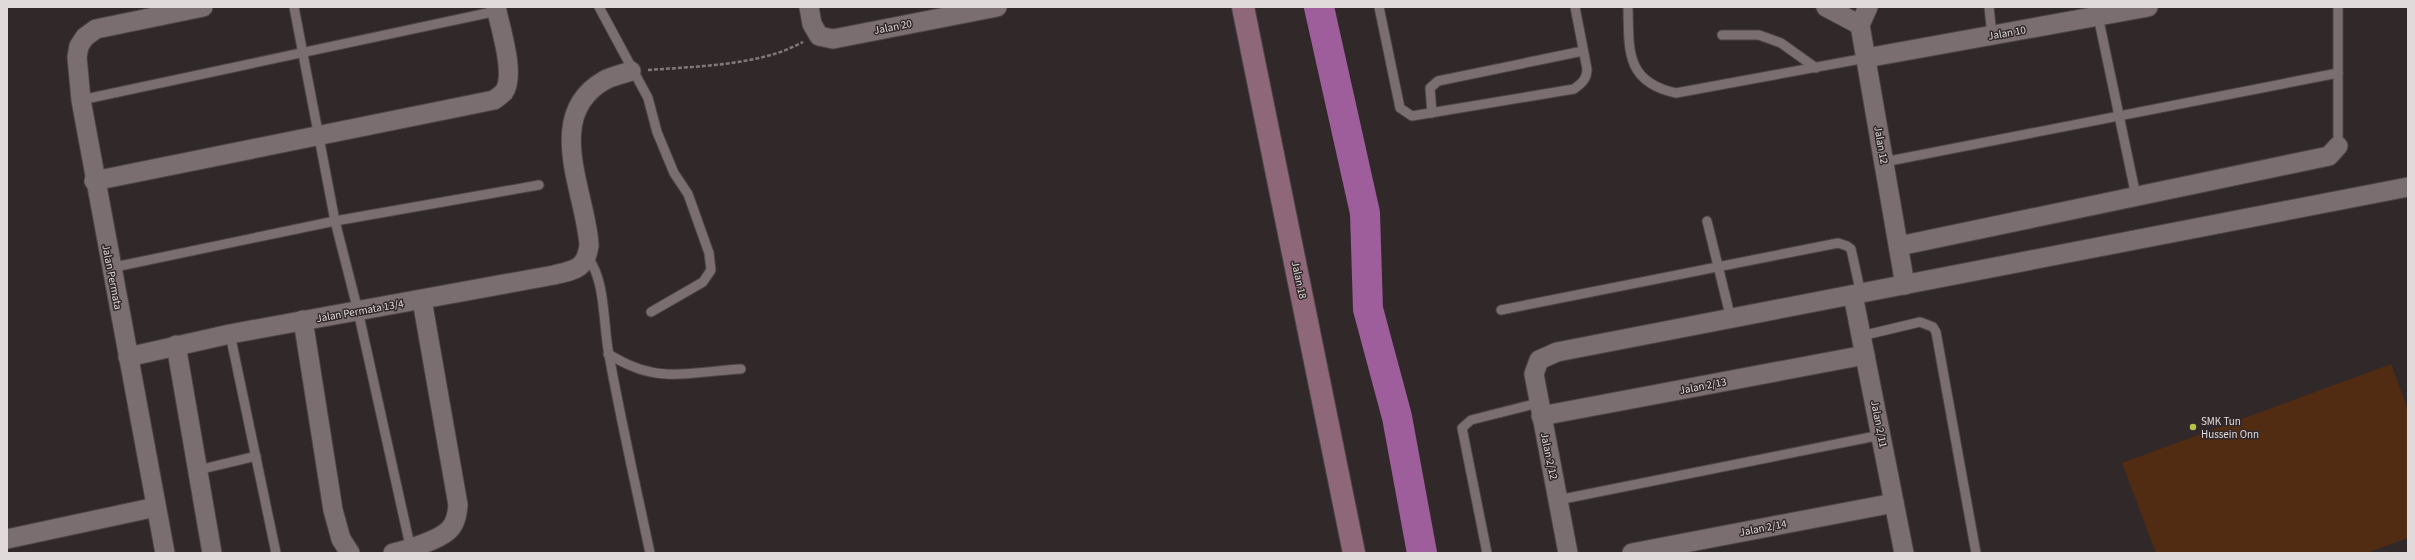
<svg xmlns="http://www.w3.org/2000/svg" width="2415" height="560" viewBox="0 0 2415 560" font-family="'Source Sans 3',sans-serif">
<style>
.green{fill:#512c12}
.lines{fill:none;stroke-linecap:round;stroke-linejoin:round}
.river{stroke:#9e5d9b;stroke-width:30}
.lane-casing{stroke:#4d4546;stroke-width:11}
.street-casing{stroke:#4d4546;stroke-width:21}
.secondary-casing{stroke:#4d4546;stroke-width:24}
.path{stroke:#817979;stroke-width:2.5;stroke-dasharray:4 2;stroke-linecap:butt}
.lane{stroke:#7a6e70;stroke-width:9}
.street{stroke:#7a6e70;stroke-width:19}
.secondary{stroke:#8e6879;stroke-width:22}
.poi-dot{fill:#b6c149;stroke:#312829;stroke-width:1.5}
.labels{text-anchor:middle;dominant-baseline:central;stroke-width:3;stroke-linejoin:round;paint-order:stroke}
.street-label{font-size:11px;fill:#e0dada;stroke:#312829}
.poi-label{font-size:11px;fill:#e0dada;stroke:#312829;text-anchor:start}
</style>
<rect width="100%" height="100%" fill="#312829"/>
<path class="green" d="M2391,364L2408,410V538L2367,553H2156L2122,463Z"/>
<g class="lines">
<path class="river" d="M1319,7L1365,213L1368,309L1397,417L1422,553"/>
<defs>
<g id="lane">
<path d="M294,7L335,221L358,311L411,550"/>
<path d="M599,7L648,98L657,132L674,173L688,194L709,253L711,270L703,282L651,312"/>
<path d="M1379,7L1400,108L1412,116L1574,89C1582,83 1587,79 1587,69L1575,7"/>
<path d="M1628,7C1629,50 1625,82 1676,93L1866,58"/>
<path d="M1989,7L1992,35"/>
<path d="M2098,16L2136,196"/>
<path d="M1722,35H1759L1781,43L1816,68"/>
<path d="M81,100L497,11"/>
<path d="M1432,113L1430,88L1438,81L1583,51"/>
<path d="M2338,146V7"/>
<path d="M1884,162L2338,73"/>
<path d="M1707,221L1731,319"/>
<path d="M588,258C606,281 603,326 609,355C621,421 636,487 650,553"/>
<path d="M110,268L335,221L539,185"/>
<path d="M1501,310L1838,243L1847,246L1851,249L1861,294"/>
<path d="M230,334L276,553"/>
<path d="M1861,336L1920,322L1933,327L1936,332L1976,553"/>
<path d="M608,354C622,362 635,369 651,372C677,378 714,370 741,369"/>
<path d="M198,470L256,456"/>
<path d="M1558,500L1881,435"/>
<path d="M1487,553L1462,428L1471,420L1538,403"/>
</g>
<g id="street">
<path d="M809,7L812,24L819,36L833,39L997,7"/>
<path d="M1826,7L1860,25"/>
<path d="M1868,7L1860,25L1905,285"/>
<path d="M1866,58L2148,7"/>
<path d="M94,181L494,100C497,98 501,95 504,92C516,75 500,27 496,7"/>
<path d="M1899,246L2329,156L2338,146"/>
<path d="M1853,295L1904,553"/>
<path d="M303,320L333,510L341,539L350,553"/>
<path d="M176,345L212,553"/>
<path d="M128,357L230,334L554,275C575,270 586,269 589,245C586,193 542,115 605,80C613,76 623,74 631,71"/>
<path d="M1541,416L1865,355"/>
<path d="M7,539L156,507"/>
<path d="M165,553L81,100L77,57L79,46L85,37L96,29L203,7"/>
<path d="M393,553C407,550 439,540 449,530C456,523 457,514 458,505L422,300"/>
<path d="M1568,553L1534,374L1539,360L1557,352L2408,187"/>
<path d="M1632,553L1894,503"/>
</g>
<path id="secondary" d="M1243,7L1354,553"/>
</defs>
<use href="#lane" class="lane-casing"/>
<use href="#street" class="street-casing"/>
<use href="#secondary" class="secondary-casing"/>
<path class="path" d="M648,70C689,67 731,66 771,55C782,52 793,47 803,42"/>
<use href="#lane" class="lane"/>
<use href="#street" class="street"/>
<use href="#secondary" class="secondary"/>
</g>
<circle class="poi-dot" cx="2193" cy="427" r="4"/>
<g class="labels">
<g class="street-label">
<text transform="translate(893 27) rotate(-11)">Jalan 20</text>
<text transform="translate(2007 33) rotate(-10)">Jalan 10</text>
<text transform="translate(1881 145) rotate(80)">Jalan 12</text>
<text transform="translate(112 277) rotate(79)">Jalan Permata</text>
<text transform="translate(1299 280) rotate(78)">Jalan 18</text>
<text transform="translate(360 311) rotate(-10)">Jalan Permata 13/4</text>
<text transform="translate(1703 386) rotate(-11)">Jalan 2/13</text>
<text transform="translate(1879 424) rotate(79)">Jalan 2/11</text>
<text transform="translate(1549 456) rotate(78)">Jalan 2/12</text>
<text transform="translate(1763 528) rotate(-11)">Jalan 2/14</text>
</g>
<g class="poi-label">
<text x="2201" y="421">SMK Tun<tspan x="2201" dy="13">Hussein Onn</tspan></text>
</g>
</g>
<rect width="2415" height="560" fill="none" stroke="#e0dada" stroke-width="16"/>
</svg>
